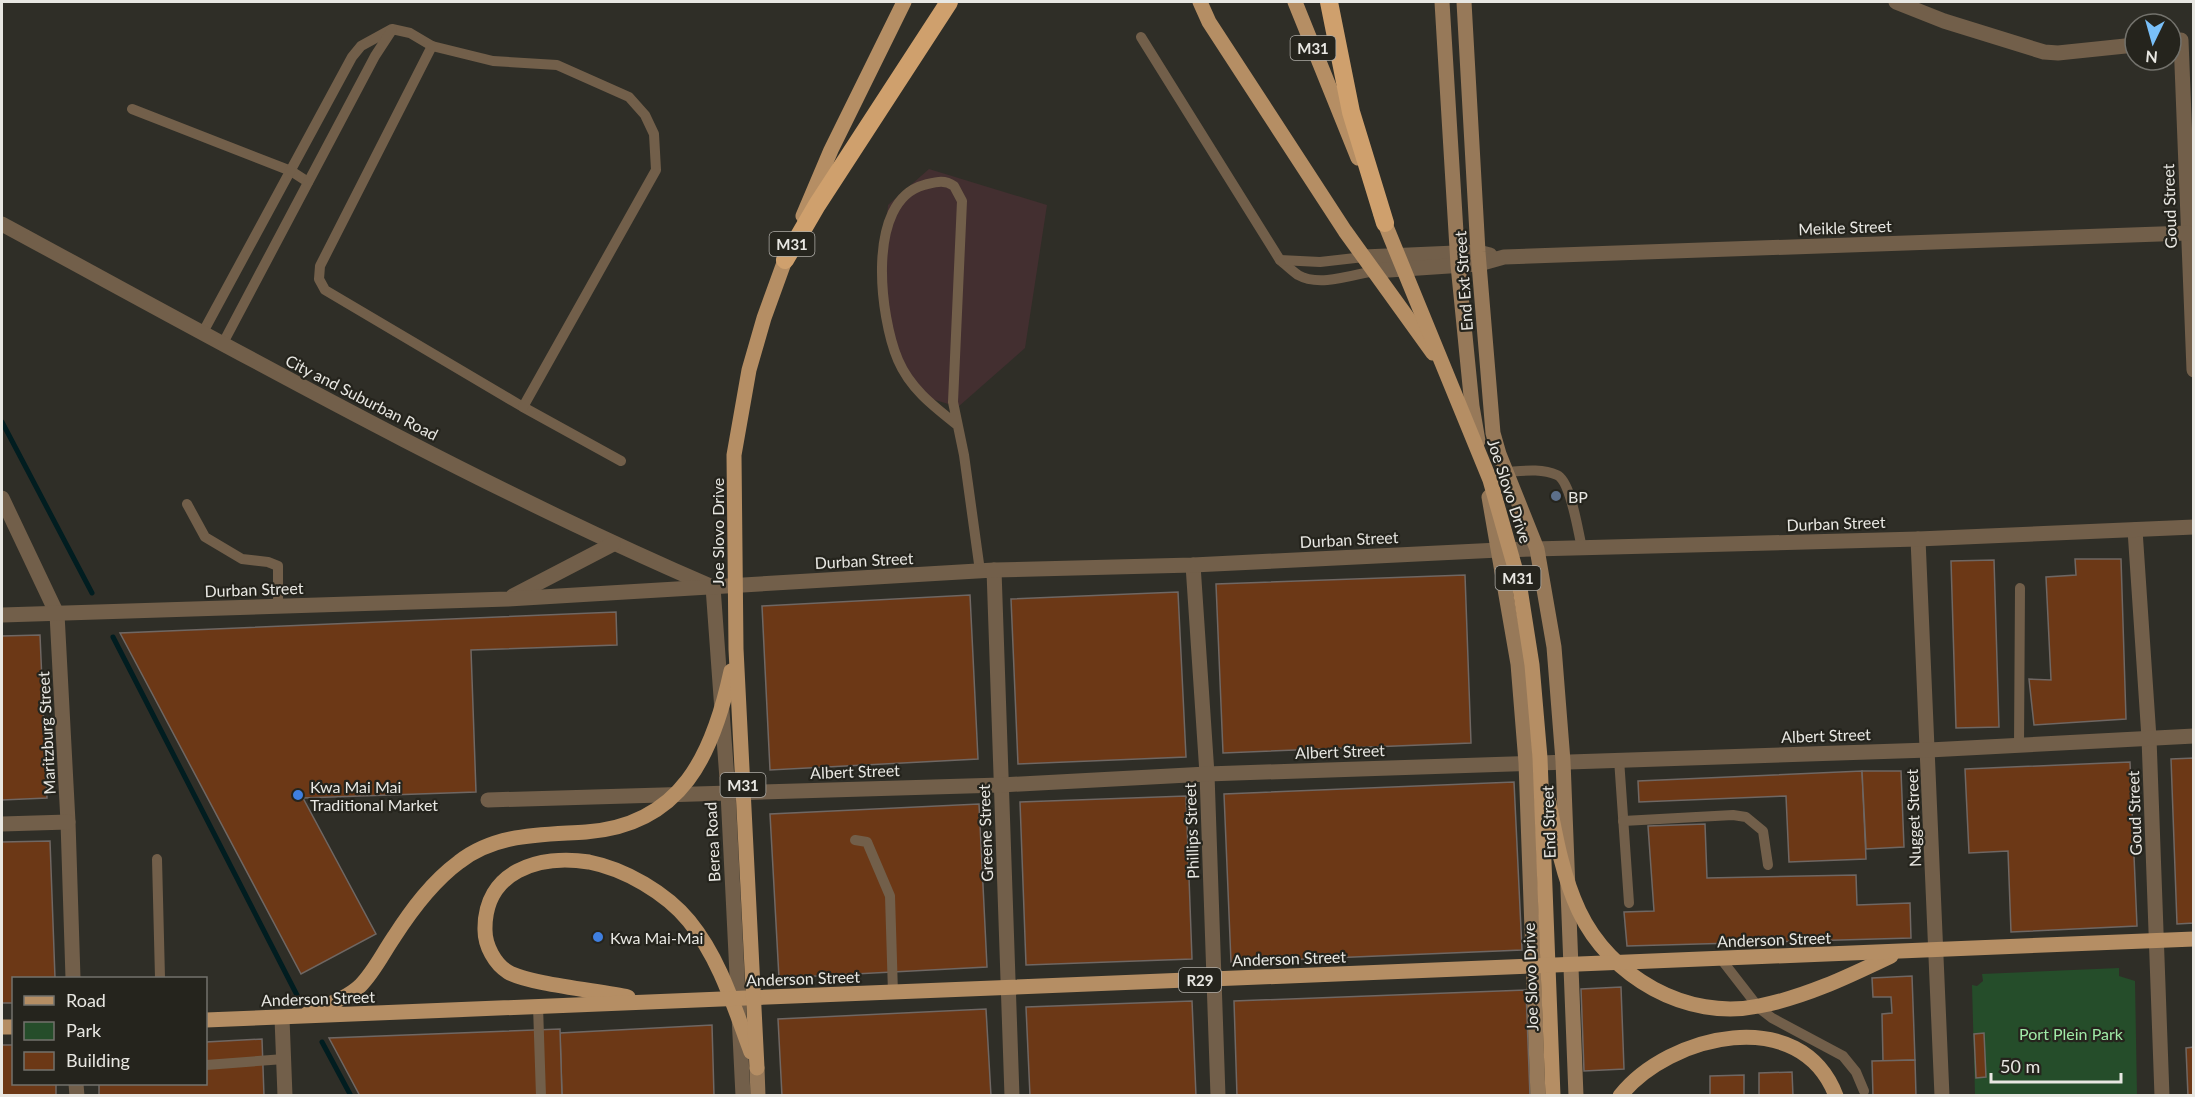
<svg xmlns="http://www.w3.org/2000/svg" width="2195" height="1097" viewBox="0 0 2195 1097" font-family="Lato,sans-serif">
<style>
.industrial{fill:#432f30}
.green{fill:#254d2a}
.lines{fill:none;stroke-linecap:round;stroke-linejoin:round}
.stream{stroke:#011d20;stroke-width:5}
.building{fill:#6c3816;stroke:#6f6763;stroke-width:1.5}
.lane{stroke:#725f4a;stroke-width:10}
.street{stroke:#725f4a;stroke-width:15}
.secondary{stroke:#977959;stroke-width:15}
.primary{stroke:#b58e64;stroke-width:15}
.highway{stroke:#cfa06d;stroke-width:18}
.service-dot{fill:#5c6f8a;stroke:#25241d;stroke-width:2}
.shop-dot{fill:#3f7fe0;stroke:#25241d;stroke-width:2}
.labels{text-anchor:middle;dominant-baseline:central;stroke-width:4.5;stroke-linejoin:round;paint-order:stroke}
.shield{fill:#25241d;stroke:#aeaca7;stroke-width:1.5}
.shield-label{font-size:15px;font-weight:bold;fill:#e8e7e2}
.street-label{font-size:16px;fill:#e8e7e2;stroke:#25241d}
.poi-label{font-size:16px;fill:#e8e7e2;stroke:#25241d;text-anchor:start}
.park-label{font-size:16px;fill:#9fe9a6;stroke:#25241d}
</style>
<rect width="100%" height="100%" fill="#2f2e27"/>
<path class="industrial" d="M929,169L1047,205L1025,348L958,407L919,395L898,362L881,284L888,205Z"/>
<path class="green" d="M2119,968V976L2135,981L2137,1095H1975L1972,985L1977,986L1983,981L1982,974Z"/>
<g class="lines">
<g class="stream">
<path d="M2,422L92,593"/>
<path d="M113,637L299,999"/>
<path d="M322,1042L351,1096"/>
</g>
</g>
<g class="building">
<path d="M2075,559H2121L2126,719L2034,725L2029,679L2051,680L2046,577L2076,575Z"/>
<path d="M1994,560L1999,727L1956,728L1951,561Z"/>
<path d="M1465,575L1471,743L1223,753L1216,584Z"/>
<path d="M1178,592L1186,757L1018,764L1011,599Z"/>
<path d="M970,595L978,759L770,770L762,606Z"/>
<path d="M616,612L617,645L471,650L476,792L303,798L376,934L301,974L120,633Z"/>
<path d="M40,635L47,798L2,800V636Z"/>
<path d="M2194,758V923L2177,924L2171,759Z"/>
<path d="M2130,762L2137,926L2011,932L2008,851L1969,853L1965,769Z"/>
<path d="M1862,771L1866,859L1789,862L1786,796L1639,802L1638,781Z"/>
<path d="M1862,771H1901L1904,847L1866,849Z"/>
<path d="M1514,782L1522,950L1231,962L1224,794Z"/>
<path d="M1186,796L1192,959L1026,965L1020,802Z"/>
<path d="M979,804L987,967L779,978L770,814Z"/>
<path d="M1705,824L1707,878L1856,875L1857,905L1910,903L1911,938L1627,946L1624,912L1654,911L1648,826Z"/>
<path d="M50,841L55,978H14V1003H2V842Z"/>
<path d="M1912,976L1915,1060L1883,1061L1882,1014L1892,1013L1891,997H1873L1872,978Z"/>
<path d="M1621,987L1624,1069L1584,1071L1581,989Z"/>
<path d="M1526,990L1530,1096H1237L1234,1001Z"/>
<path d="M1192,1001L1196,1096H1030L1026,1007Z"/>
<path d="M986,1009L991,1096H782L778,1019Z"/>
<path d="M712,1025L714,1096H562L560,1033Z"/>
<path d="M560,1029L562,1096H360L329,1038Z"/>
<path d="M1984,1033L1986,1077L1976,1078L1974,1034Z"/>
<path d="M262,1039L264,1096H99V1084H206V1042Z"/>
<path d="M2,1045H14V1084H56V1096H2Z"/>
<path d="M2194,1047V1096H2188L2186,1048Z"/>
<path d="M1915,1060L1916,1096H1873L1872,1061Z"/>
<path d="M1792,1072L1793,1096H1759V1073Z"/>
<path d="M1744,1075V1096H1710V1076Z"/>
</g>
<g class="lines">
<g class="lane">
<path d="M1141,37L1280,260C1285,264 1292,271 1298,275C1319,287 1352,275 1374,271"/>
<path d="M432,46L320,266L319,279L325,290L523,407L621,461"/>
<path d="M132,109L291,171L308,182"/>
<path d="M1280,260L1320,262L1364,257"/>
<path d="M202,334L352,57L361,46L392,29L410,33L432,46L493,61L557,65L629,97L645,115L654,134L656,170L523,407"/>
<path d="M222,345L375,56L392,30"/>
<path d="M956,424C932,405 910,388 898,360C880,318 865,201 924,185C936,182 944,179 954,186L962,201L953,402L964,455L980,571"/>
<path d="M1506,472C1522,471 1541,468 1557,475C1571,481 1578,532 1582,548"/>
<path d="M187,504L205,537L242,559L268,562L278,566V606"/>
<path d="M2019,745L2020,588"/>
<path d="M1619,759L1629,903"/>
<path d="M1623,821L1733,815L1746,817L1763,831L1768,865"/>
<path d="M855,840L867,842L890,896L893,993"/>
<path d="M157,859L160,978"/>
<path d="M1721,959L1759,1008L1772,1018L1843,1056L1856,1072L1864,1091"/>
<path d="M538,1006L541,1096"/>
<path d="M206,1065L284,1059"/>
</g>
<g class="street">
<path d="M1896,2L1944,21L2044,52L2058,53L2135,45"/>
<path d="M2181,40L2194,370"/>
<path d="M2,224C235,350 467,481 710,586"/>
<path d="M1364,257L1478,252L1490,255"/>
<path d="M1374,271L1479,264L1504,257L2188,233"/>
<path d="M2,498L57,614L68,822L73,978"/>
<path d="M2135,530L2149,738L2162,1096"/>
<path d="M1918,539L1942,1096"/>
<path d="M1193,565L1207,774L1218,1096"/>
<path d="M994,570L1012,1096"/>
<path d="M713,587L728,793L743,1096"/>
<path d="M513,596L613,544"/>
<path d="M2,615L508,599L994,570L1193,565L1499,550L1918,539L2194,527"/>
<path d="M488,800L1001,785L1207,774L1929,750L2194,736"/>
<path d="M2,824L68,822"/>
<path d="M282,1018L285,1096"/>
<path d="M76,1084L77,1096"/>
</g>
<g class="secondary">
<path d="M1442,2L1458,265L1472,406L1478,441"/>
<path d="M1464,2L1478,252L1493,433L1499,454L1537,549L1554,647L1563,761L1576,1096"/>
<path d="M1489,497L1518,664L1526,763L1538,1096"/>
<path d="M757,1068L758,1096"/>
</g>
<g class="primary">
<path d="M1200,2L1209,22L1345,231L1433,353"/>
<path d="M1295,2L1358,158"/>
<path d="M1381,214L1490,480L1519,582L1532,665L1540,758L1553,1096"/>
<path d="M803,216L831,150L904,2"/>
<path d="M1549,802C1556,839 1563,877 1579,911C1610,977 1687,1021 1759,1006C1806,997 1849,976 1891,956"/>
<path d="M628,997C602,991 528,984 508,972C495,964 485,946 485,930C484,871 539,854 589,862C625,869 666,893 689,921C720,959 734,1007 751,1052"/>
<path d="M308,1013C326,1005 346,999 360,986C374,972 383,953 394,937C412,909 432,882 459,862C496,833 542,835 586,832C682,825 713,754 731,671"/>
<path d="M206,1020L2194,939"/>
<path d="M2,1027H14"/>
<path d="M757,1068L736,649L734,455L749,370L764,318L789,249"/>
<path d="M1620,1096C1669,1034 1801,1003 1836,1096"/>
</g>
<g class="highway">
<path d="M1329,2L1351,112L1385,223"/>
<path d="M785,260L817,205L949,2"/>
</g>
</g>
<circle class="service-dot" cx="1556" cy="496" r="6"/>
<g class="shop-dot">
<circle cx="298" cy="795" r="6"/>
<circle cx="598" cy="937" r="6"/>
</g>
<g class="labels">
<g class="shield">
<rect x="1290.5" y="36" width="45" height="24" rx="4.5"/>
<rect x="769.5" y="232" width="45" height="24" rx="4.5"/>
<rect x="1495.5" y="566" width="45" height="24" rx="4.5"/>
<rect x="720.5" y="773" width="45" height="24" rx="4.5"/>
<rect x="1179" y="968" width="42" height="24" rx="4.5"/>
</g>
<g class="shield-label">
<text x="1313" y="48">M31</text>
<text x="792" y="244">M31</text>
<text x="1518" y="578">M31</text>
<text x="743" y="785">M31</text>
<text x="1200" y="980">R29</text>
</g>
<g class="street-label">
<text transform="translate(2169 206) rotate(-92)">Goud Street</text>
<text transform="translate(1845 227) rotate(-2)">Meikle Street</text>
<text transform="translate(1463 281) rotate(-94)">End Ext Street</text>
<text transform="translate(362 397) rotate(27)">City and Suburban Road</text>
<text transform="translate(1510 491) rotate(72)">Joe Slovo Drive</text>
<text transform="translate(1836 523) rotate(-2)">Durban Street</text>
<text transform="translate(717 532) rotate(-90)">Joe Slovo Drive</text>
<text transform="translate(1349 539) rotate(-3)">Durban Street</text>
<text transform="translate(864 560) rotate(-3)">Durban Street</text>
<text transform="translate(254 589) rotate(-2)">Durban Street</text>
<text transform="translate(46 733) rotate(-93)">Maritzburg Street</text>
<text transform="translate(1826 735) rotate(-2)">Albert Street</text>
<text transform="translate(1340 751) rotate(-2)">Albert Street</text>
<text transform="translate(855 771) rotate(-2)">Albert Street</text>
<text transform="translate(2134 813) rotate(-92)">Goud Street</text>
<text transform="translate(1913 818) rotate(-92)">Nugget Street</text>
<text transform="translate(1548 822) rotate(-92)">End Street</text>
<text transform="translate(1191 831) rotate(-92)">Phillips Street</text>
<text transform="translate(985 833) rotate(-92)">Greene Street</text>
<text transform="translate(712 842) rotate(-93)">Berea Road</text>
<text transform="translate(1774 939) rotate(-2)">Anderson Street</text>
<text transform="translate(1289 958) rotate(-2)">Anderson Street</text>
<text transform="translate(1530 977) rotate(-92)">Joe Slovo Drive</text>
<text transform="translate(803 978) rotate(-2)">Anderson Street</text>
<text transform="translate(318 998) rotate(-2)">Anderson Street</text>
</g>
<g class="poi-label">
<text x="1568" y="496">BP</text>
<text x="310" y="786">Kwa Mai Mai<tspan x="310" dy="18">Traditional Market</tspan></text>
<text x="610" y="937">Kwa Mai-Mai</text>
</g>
<g class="park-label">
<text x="2071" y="1033">Port Plein Park</text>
</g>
</g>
<rect width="2195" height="1097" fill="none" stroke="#e8e7e2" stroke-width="6"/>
<rect x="12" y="977" width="195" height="108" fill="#25241d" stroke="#73726c" stroke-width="1.5"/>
<rect x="24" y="996" width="30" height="9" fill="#b58e64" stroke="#73726c" stroke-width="1.5"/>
<text x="66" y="1007" font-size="18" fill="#e8e7e2">Road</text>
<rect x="24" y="1022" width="30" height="18" fill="#254d2a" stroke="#73726c" stroke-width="1.5"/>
<text x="66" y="1037" font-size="18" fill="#e8e7e2">Park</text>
<rect x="24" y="1052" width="30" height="18" fill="#6c3816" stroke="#73726c" stroke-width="1.5"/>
<text x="66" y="1067" font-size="18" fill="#e8e7e2">Building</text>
<g transform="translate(2153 42) rotate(185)"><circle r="28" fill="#25241d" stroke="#73726c" stroke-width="1.5"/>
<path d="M0-4.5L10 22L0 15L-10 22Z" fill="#79bff8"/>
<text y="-9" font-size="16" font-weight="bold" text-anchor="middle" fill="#e8e7e2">N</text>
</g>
<path d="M1991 1073v9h130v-9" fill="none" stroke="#e8e7e2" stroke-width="3"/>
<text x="2000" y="1073" font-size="18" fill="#e8e7e2" stroke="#25241d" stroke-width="4.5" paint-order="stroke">50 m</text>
</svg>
